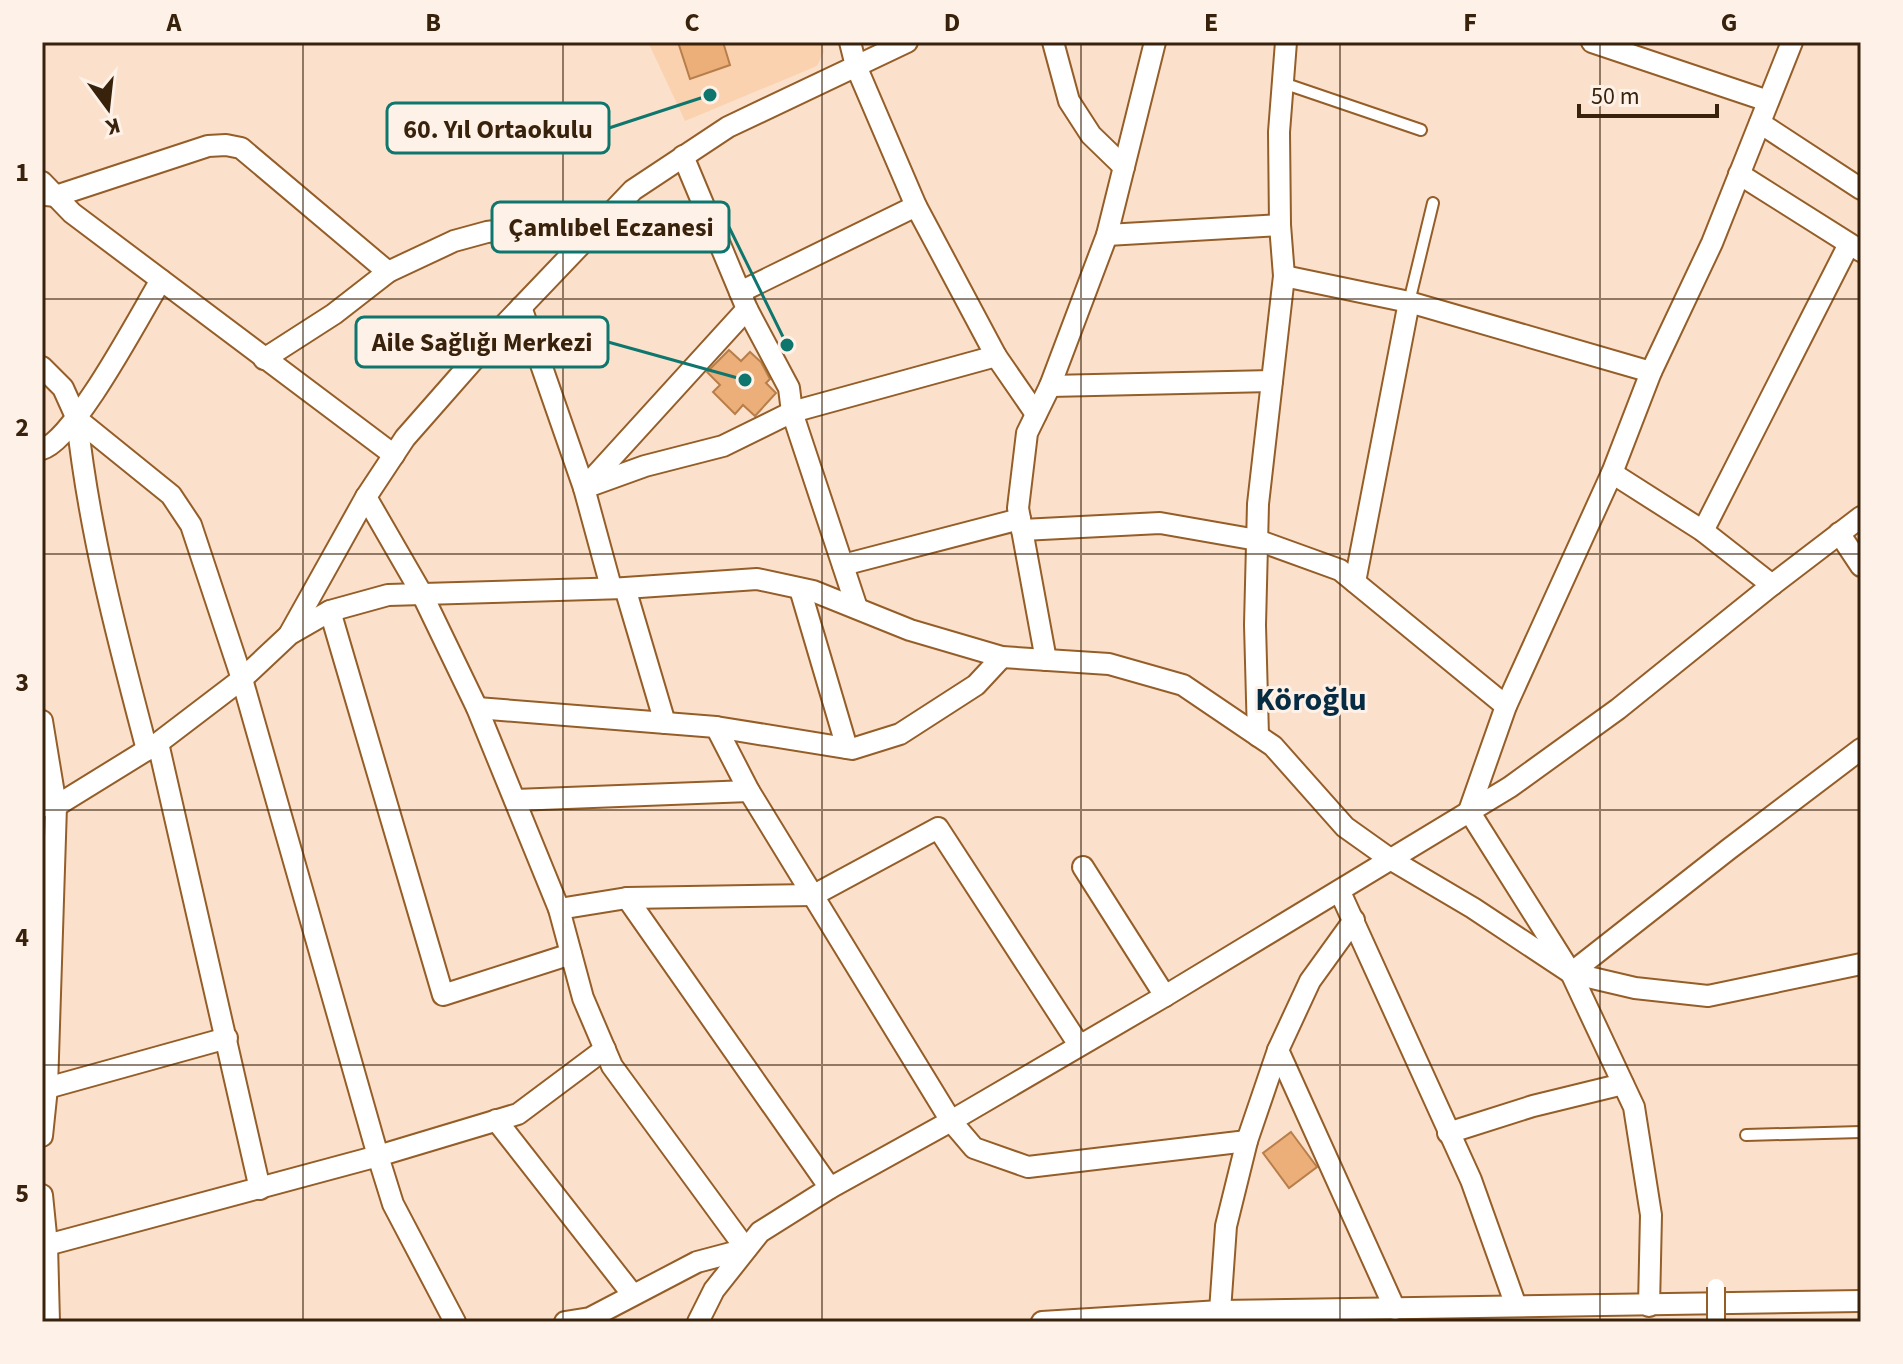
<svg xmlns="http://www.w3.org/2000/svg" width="1903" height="1364" viewBox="0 0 1903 1364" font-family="'Source Sans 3',sans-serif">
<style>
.built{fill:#fbd2af}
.building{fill:#ecaf7a;stroke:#b87e4a;stroke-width:2}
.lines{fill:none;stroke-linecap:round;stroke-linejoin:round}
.service-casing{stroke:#955e28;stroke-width:14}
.minor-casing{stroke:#955e28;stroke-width:24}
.service{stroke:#fff;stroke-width:10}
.minor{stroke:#fff;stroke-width:20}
.pedestrian-bridge-casing{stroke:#955e28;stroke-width:20;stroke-linecap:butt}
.pedestrian-bridge{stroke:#fff;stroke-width:16}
.grid{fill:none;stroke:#39220c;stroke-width:2;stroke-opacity:0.55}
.labels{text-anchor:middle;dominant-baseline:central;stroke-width:6;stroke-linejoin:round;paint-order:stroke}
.district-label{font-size:32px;font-weight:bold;fill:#062c44;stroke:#fef1e7}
.leader{fill:none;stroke:#0f766e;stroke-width:3}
.callout-dot{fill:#0f766e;stroke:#fef1e7;stroke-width:3}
.callout{fill:#fef1e7;stroke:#0f766e;stroke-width:3}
.callout-label{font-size:26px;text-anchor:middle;font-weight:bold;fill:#39220c}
.neatline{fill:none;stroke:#39220c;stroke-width:3}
.grid-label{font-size:26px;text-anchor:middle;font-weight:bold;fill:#39220c}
</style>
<rect width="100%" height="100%" fill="#fbe1cc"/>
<path class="built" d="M648,42H822L824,52L817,66L685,121Z"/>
<g class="building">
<path d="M678,42H723L730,65L690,79Z"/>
<path d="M729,350L741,361L750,352L761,362L770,379L766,383L776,393L755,416L743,405L735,414L713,392L720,385L707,372Z"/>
<path d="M1291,1132L1317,1167L1289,1188L1263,1153Z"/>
</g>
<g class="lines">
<defs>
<g id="service">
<path d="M1283,83L1421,130"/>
<path d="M1409,302L1433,203"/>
<path d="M1746,1135L1861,1132"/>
</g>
<g id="minor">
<path d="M850,42L856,66L916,206L996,356L1036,414"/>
<path d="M1053,42L1069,101L1091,135L1124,167"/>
<path d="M1592,42L1768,101"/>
<path d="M1760,123L1861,189"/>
<path d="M683,156L747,309L789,388L792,412L996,356"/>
<path d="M1739,174L1861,251"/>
<path d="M42,182L72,213L394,455"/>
<path d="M46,195L56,196L208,146L226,145L241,148L388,272"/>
<path d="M1107,235L1280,225"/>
<path d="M1284,276L1409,302L1651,372"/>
<path d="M740,292L916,206"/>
<path d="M521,307L584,488L645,466L723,446L792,412L857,608"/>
<path d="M264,359L334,314L388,272L454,241L487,232L526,227L578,247"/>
<path d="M42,367L63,388L77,419L171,495L191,525L242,679L378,1156L47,1245"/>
<path d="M1050,386L1272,381"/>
<path d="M77,419C89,532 118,640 147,750"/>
<path d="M42,449C74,441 141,313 161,280"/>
<path d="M1612,473L1703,531L1772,585"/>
<path d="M366,497L422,594L477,708L559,909L583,998L612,1066L746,1249L697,1262L590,1318L565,1322"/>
<path d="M1022,530L1160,523L1257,540L1340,570L1506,706"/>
<path d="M1703,531L1849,244"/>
<path d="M1839,533L1861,566"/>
<path d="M843,565L1020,519"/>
<path d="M1355,582L1409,302"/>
<path d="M611,587L584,488L747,309"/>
<path d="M625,588L665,723"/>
<path d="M800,589L847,748"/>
<path d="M330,611L443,995L571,954"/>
<path d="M290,633L366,497L405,438L507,322L633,190L728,127L907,42"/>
<path d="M1046,660L1018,508L1027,433L1050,386L1107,235L1155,42"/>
<path d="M477,708L716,727L852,749L900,734L976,685L1002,657"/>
<path d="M42,721L56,806L47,1088L42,1136"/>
<path d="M716,727L749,791L951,1121L974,1148L1028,1167L1247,1141"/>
<path d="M1258,736L1255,625L1258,504L1284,276L1280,225L1279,132L1286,42"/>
<path d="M158,743L260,1189"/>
<path d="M515,800L749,791"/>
<path d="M42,806H56L158,743L242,679L290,634L330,611L388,595L625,588L757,579L813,591L910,630L1002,657L1109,664L1183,685L1273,746L1345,827L1390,859L1473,908L1571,973L1635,988L1708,996L1861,964"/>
<path d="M1083,867L1165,996"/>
<path d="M1340,892L1471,1180L1516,1306"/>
<path d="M627,898L830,1188"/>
<path d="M559,909L627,898L814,895L938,828L1079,1045"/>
<path d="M1571,973L1729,849L1861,749"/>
<path d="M1278,1050L1395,1309"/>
<path d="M47,1088L227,1038"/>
<path d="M496,1120L633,1295"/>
<path d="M1448,1133L1533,1106L1623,1084"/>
<path d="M42,1195L47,1245L49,1322"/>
<path d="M1649,1306L1651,1215L1634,1107L1571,973L1469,811L1506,706L1612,473L1651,372L1712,243L1792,42"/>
<path d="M1220,1311L1226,1226L1247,1141L1278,1050L1310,981L1354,920"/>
<path d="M455,1322L393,1204L378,1156L518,1114L605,1049"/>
<path d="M698,1322L714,1290L760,1232L830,1188L951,1121L1165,996L1510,787L1618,709L1772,585L1861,517"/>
<path d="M1042,1322L1220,1311L1861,1301"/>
</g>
</defs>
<use href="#service" class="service-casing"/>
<use href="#minor" class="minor-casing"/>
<use href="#service" class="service"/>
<use href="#minor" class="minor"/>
<defs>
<path id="pedestrian-bridge" d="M1716,1287V1322"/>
</defs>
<use href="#pedestrian-bridge" class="pedestrian-bridge-casing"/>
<use href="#pedestrian-bridge" class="pedestrian-bridge"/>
</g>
<path class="grid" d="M303,42V1322M563,42V1322M822,42V1322M1081,42V1322M1340,42V1322M1600,42V1322M42,299H1861M42,554H1861M42,810H1861M42,1065H1861"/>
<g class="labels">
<g class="district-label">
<text x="1311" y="700">Köroğlu</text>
</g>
</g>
<path class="leader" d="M710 95L609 128M787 345L729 227M745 380L608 342"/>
<g class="callout-dot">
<circle cx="710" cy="95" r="8"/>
<circle cx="787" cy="345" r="8"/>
<circle cx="745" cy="380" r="8"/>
</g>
<g class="callout">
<rect x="387" y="103" width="222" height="50" rx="8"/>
<rect x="492" y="202" width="237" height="50" rx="8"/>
<rect x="356" y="317" width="252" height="50" rx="8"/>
</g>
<g class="callout-label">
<text x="498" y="138">60. Yıl Ortaokulu</text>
<text x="611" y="236">Çamlıbel Eczanesi</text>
<text x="482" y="351">Aile Sağlığı Merkezi</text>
</g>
<rect width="1903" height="1364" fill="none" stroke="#fef1e7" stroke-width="88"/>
<g transform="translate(108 108) rotate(165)" stroke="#fef1e7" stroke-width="6" paint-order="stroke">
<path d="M0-6L14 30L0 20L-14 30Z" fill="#39220c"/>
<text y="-12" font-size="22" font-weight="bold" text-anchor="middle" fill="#39220c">K</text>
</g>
<path d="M1579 104v12h138v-12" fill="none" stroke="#39220c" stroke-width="4"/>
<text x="1591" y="104" font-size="24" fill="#39220c" stroke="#fef1e7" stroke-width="6" paint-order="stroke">50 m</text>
<rect x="44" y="44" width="1815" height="1276" class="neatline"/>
<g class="grid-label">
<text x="174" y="31">A</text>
<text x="433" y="31">B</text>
<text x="692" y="31">C</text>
<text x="952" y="31">D</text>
<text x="1211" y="31">E</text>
<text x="1470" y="31">F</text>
<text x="1729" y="31">G</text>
<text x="22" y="181">1</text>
<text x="22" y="436">2</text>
<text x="22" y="691">3</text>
<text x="22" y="946">4</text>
<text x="22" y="1202">5</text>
</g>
</svg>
